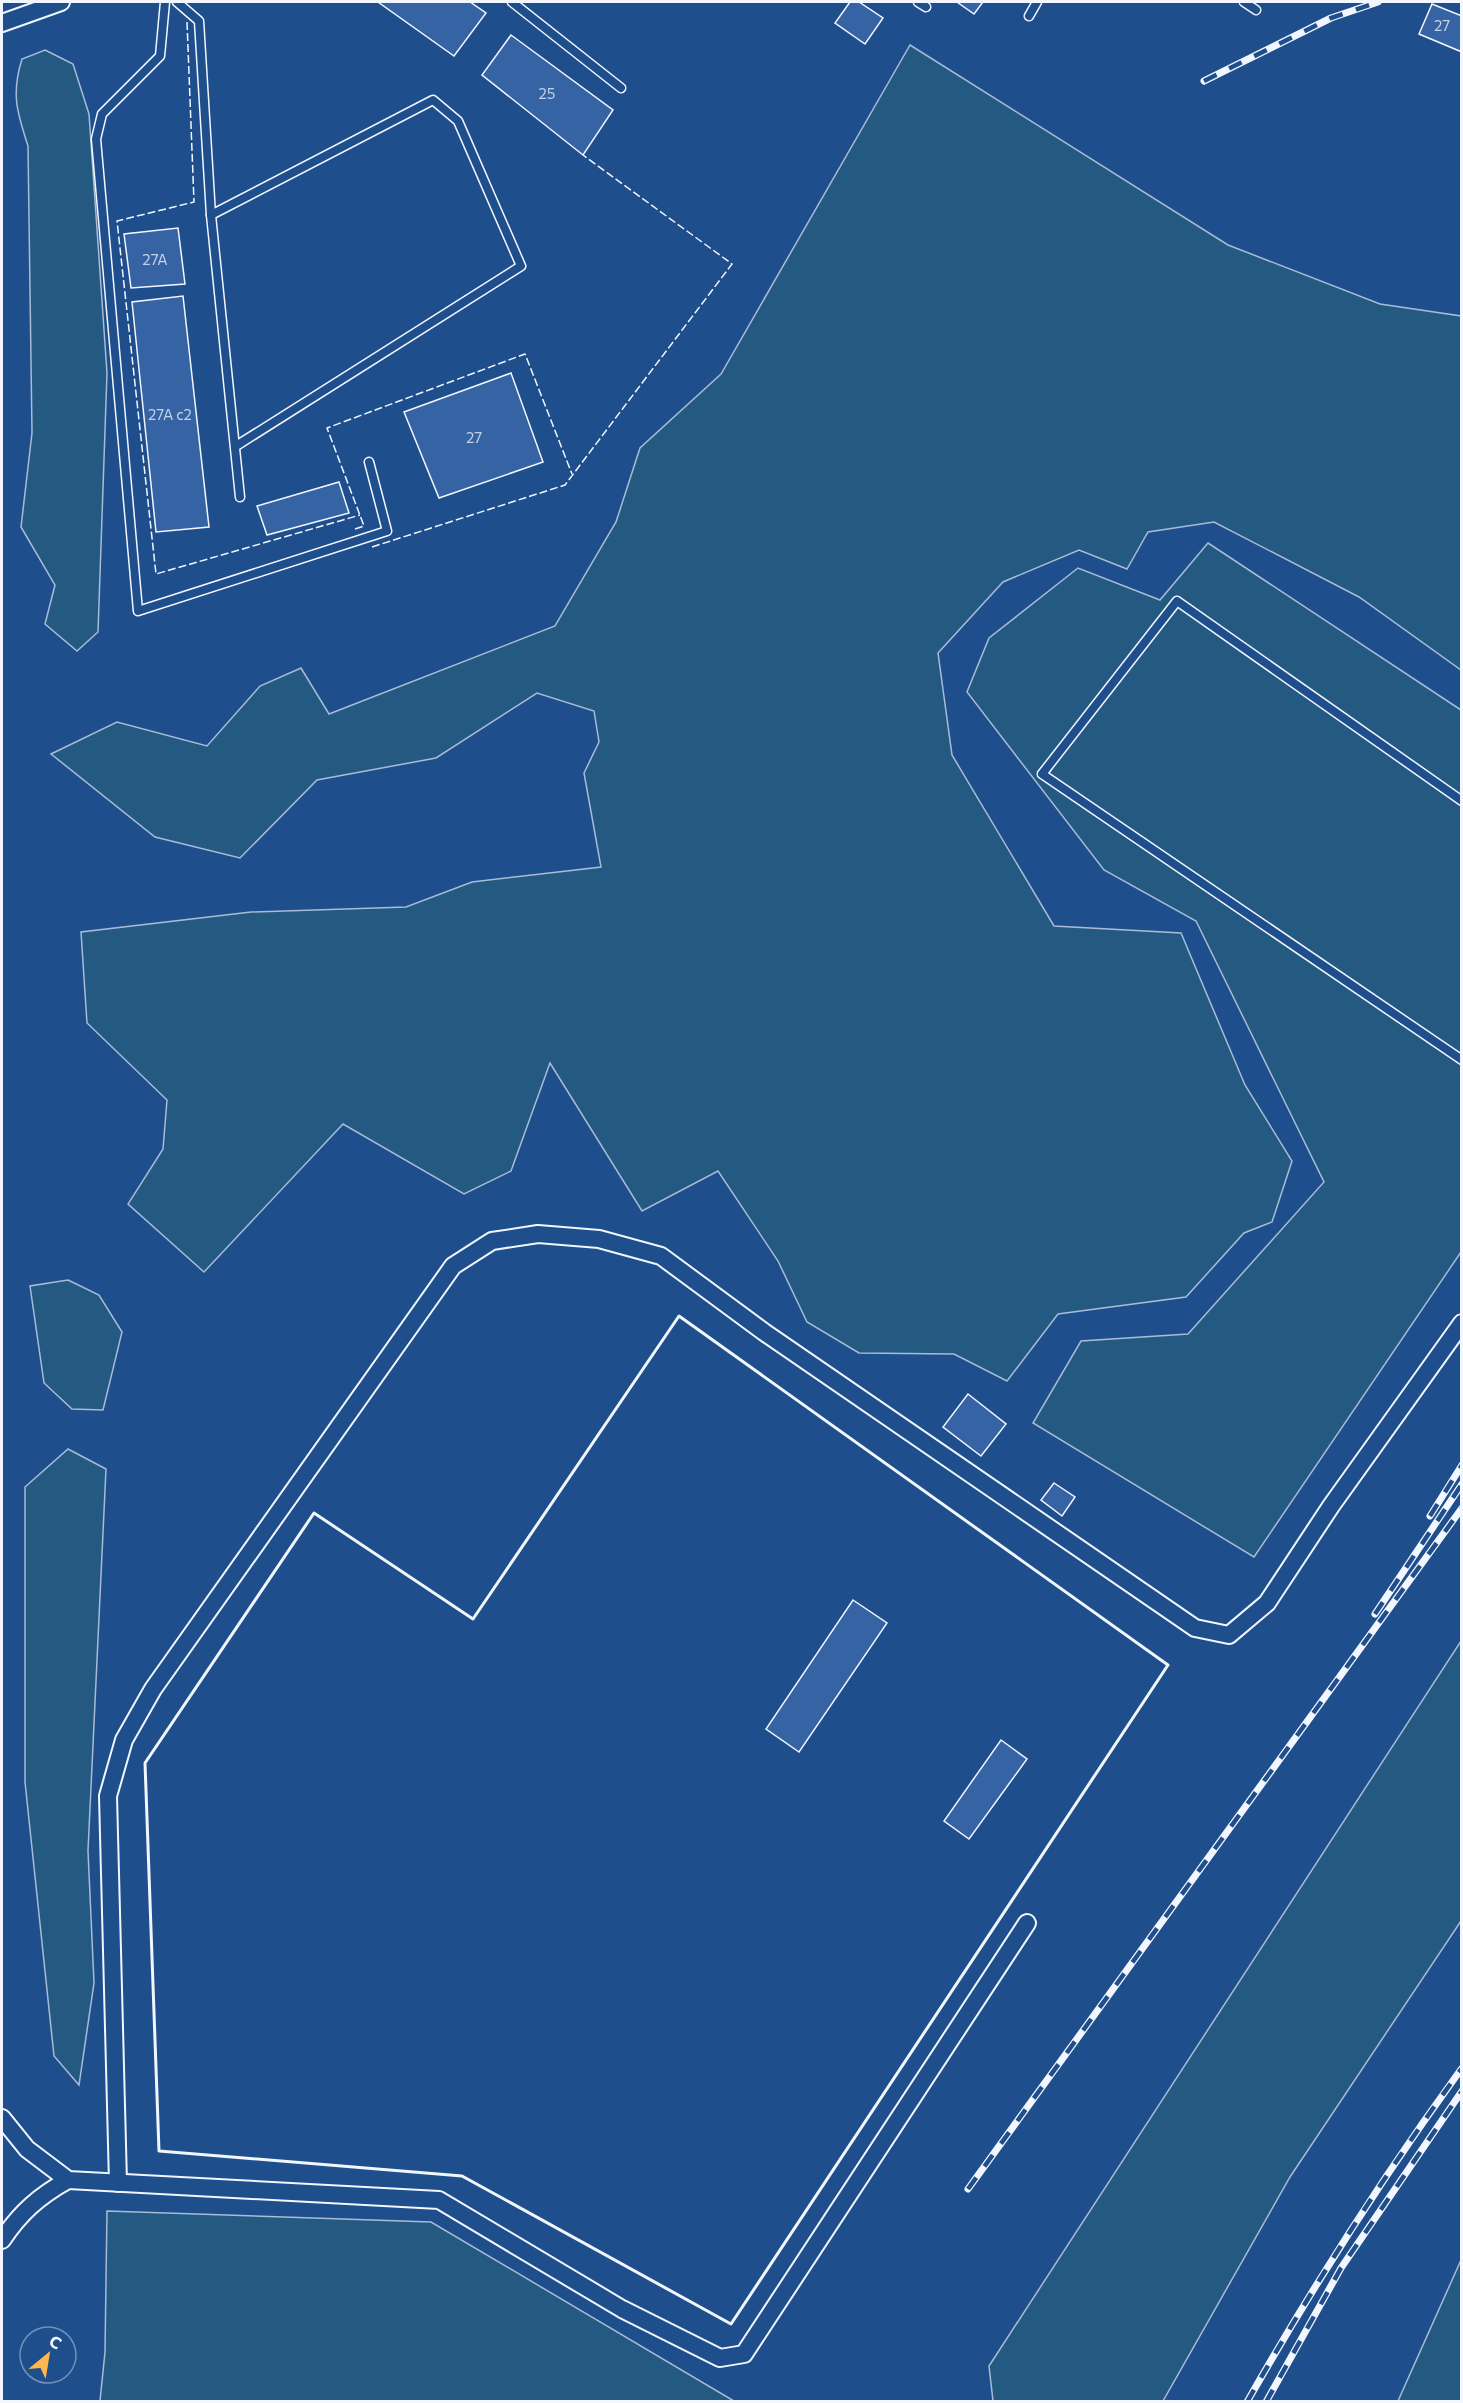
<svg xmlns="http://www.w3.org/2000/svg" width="1463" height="2403" viewBox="0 0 1463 2403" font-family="Commissioner,sans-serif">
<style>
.green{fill:#245a82;stroke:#a8bbd7;stroke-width:1.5}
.building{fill:#3563a3;stroke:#f2f6ff;stroke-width:1.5}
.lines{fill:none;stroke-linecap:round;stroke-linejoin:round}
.service-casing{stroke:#f2f6ff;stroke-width:11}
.minor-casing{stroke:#f2f6ff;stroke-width:20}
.service{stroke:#1f4e8c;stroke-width:8}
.minor{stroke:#1f4e8c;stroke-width:16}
.rail-casing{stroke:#f2f6ff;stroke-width:7}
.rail{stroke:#1f4e8c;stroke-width:4.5;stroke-dasharray:14;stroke-linecap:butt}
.fence{stroke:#f2f6ff;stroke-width:1.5;stroke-dasharray:8 3;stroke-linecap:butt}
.wall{stroke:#f2f6ff;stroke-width:3}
.labels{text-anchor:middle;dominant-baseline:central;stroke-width:4.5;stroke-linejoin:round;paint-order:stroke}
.number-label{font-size:15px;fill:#c3d1e8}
</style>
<rect width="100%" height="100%" fill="#1f4e8c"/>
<g class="green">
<path d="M910,45L1228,245L1380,304L1461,316V670L1359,597L1214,522L1148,532L1127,569L1079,550L1003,582L938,653L952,755L1054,926L1181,933L1245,1085L1292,1161L1272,1222L1244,1233L1186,1297L1058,1314L1007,1381L954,1354L859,1353L807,1322L778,1261L718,1171L642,1211L550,1063L511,1171L464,1194L343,1124L204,1272L128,1204L163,1149L167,1100L87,1023L81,932L251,912L406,907L472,882L601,867L584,773L599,742L594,711L537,693L436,758L317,780L240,858L155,837L51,754L117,722L207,746L260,686L301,668L329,714L555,626L616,522L640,448L721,374Z"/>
<path d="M45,50L73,64L89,114L107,373L98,632L77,651L45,624L55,585L21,527L32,433L28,146C17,112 11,94 22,59Z"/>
<path d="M1208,543L1461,710V1252L1254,1557L1033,1423L1081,1341L1188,1334L1324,1182L1196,921L1104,870L967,692L989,638L1078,568L1160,600Z"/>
<path d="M68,1280L99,1295L122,1332L103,1410L72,1409L44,1383L30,1286Z"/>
<path d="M68,1449L106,1469L88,1851L94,1983L79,2085L54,2056L25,1782V1487Z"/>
<path d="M1461,1641V1921L1290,2177L1163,2401H993L989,2366Z"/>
<path d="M107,2211L431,2222L734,2401H100L105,2352Z"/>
<path d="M1461,2260V2401H1398Z"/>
</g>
<g class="building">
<path d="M378,2H470L486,13L454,56Z"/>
<path d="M850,2H859L883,18L865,44L835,23Z"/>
<path d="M957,2H983L974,14Z"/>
<path d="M1432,4L1462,16V52L1419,34Z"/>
<path d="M511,35L613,110L583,155L482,75Z"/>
<path d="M178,228L185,284L131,288L124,234Z"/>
<path d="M183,296L209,527L156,532L132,302Z"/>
<path d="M511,373L543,462L439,498L404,412Z"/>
<path d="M339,482L349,513L267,535L257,506Z"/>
<path d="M968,1394L1006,1424L981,1456L943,1427Z"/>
<path d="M1054,1483L1075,1497L1062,1516L1041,1500Z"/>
<path d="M853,1600L887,1623L799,1752L766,1729Z"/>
<path d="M1001,1740L1027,1759L969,1839L944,1821Z"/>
</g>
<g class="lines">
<defs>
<g id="service">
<path d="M165,2L160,56L102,114L96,139L138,611L387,531L369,462"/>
<path d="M177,2L199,21L211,215L240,497"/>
<path d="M512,2L621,88"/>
<path d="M918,2L926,7"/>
<path d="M1244,2L1256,10"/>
<path d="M1029,16L1037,2"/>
<path d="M211,215L433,100L458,121L521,266L236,446"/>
<path d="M1462,801L1177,601L1042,774L1462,1060"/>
</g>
<g id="minor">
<path d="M2,23L61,2"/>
<path d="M2,2118L27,2149L68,2180L439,2200L622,2309L720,2358L744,2354L1027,1923"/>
<path d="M118,2183L108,1796L124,1740L153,1689L453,1266L492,1241L538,1234L599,1239L661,1256L764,1332L1195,1628L1229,1635L1267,1603L1331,1506L1462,1323"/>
<path d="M2,2240C20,2213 39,2196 68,2180"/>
</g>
</defs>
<use href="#service" class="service-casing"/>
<use href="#minor" class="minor-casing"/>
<use href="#service" class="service"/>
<use href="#minor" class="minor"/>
<defs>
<g id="rail">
<path d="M1204,81L1331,18L1378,2"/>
<path d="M1430,1516L1462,1465"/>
<path d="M1375,1614L1462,1484"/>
<path d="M968,2189L1462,1508"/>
<path d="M1247,2402C1313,2286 1384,2175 1462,2068"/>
<path d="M1266,2402L1341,2268L1462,2091"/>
</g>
</defs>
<use href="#rail" class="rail-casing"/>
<use href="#rail" class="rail"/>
<g class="fence">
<path d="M187,22L194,202L117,221L156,574L360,515"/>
<path d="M355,529L364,526L327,428L525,354L572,474"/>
<path d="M372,547L565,485L732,264L583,155"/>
</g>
<path class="wall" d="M679,1316L1168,1665L731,2324L462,2176L159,2151L145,1763L314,1513L473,1619Z"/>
</g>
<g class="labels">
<g class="number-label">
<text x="1442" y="25">27</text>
<text x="547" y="93">25</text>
<text x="155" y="259">27А</text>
<text x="170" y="414">27А с2</text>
<text x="474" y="437">27</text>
</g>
</g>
<rect width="1463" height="2403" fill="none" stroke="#f2f6ff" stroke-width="6"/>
<g transform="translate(48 2355) rotate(30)"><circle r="28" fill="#1f4e8c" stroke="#7391ba" stroke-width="1.5"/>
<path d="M0-4.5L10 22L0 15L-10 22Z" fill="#ffb74d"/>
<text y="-9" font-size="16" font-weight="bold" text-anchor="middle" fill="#f2f6ff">С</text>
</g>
</svg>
